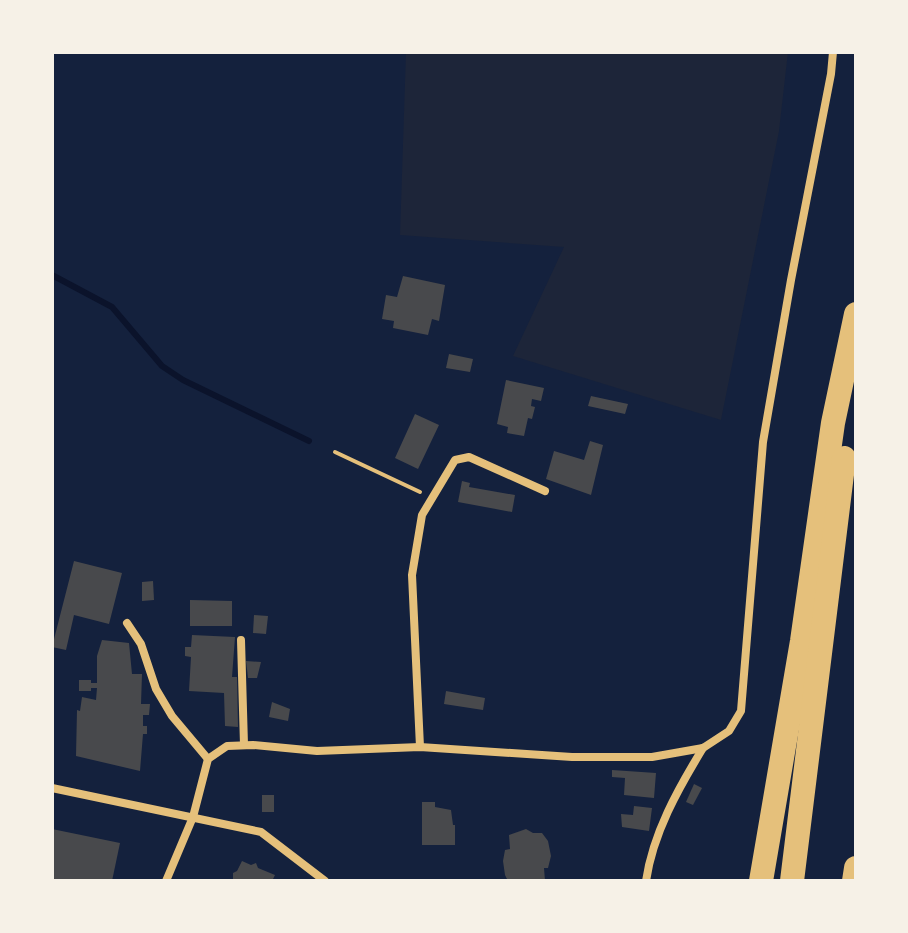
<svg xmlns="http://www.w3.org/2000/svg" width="908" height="933" viewBox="0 0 908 933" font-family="Karla,sans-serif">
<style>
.green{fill:#1d2539}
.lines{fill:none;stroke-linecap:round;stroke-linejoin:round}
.stream{stroke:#0b132b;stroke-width:6}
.building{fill:#48494c}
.path{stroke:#e5c07b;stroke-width:4}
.minor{stroke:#e5c07b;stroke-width:8}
.motorway{stroke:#e5c07b;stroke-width:24}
</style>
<rect width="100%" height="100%" fill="#14213d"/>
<path class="green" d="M406,52H788L779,131L721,420L513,356L564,247L400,235Z"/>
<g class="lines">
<path class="stream" d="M52,275L112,307L162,366L183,380L309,441"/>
</g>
<g class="building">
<path d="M403,276L445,285L439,321L432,319L428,335L393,328L394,321L382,319L386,295L397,297Z"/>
<path d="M449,354L473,359L470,372L446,368Z"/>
<path d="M506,380L544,388L541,401L532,399L531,406L535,407L532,419L528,418L524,436L507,433L508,427L497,424Z"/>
<path d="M591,396L628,404L625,414L588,406Z"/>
<path d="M415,414L439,425L418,469L395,458Z"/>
<path d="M590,441L603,445L591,495L546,479L554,451L584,460Z"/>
<path d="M462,481L470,483L469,487L515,495L512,512L458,502Z"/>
<path d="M74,561L122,573L109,624L74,615L66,650L52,647Z"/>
<path d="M153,581L154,600L142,601V582Z"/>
<path d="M190,600L232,601V626H190Z"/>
<path d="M254,615L268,616L266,634L253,633Z"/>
<path d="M192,635L235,637L232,677H237L238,727L225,726L224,693L189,691L191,657L185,656V647H191Z"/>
<path d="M102,640L129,643L132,674H142L141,704H150L149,715H143V726H147V734H143L140,771L76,756L77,710L80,711L82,697L96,700L97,688H91V691H79V680H91V683H97V656Z"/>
<path d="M246,661L261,662L257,678H248Z"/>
<path d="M446,691L485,698L483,710L444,704Z"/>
<path d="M272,702L290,709L288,721L269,717Z"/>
<path d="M612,770L656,773L654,798L624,795L625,778L612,777Z"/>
<path d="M694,784L702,788L693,805L686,802Z"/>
<rect x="262" y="795" width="12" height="17"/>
<path d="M422,802H435V807L451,810L453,825H455V845H422Z"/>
<path d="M634,806L652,808L649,831L622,827L621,814L633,815Z"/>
<path d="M52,829L120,843L112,881H52Z"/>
<path d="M526,829L533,833H542L548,841L551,856L548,868H544L545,881H508L505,875L503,861L505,850L510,849L509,835Z"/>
<path d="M242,861L251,865L256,863L258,868L275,875L272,881H233V873L237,871Z"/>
</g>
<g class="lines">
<path class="path" d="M335,452L420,492"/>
<g class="minor">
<path d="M127,623L141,644L156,689L172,716L208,759"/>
<path d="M241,640L244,745"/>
<path d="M420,747L412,575L422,515L455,460L469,457L545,491"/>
<path d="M52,788L261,832L325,881"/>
<path d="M166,881L193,817L208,759L227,746L253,745L317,751L420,747L572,757H652L703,748L729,731L741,711L763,442L791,280L831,74L833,52"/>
<path d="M646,881C653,833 678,789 703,748"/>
</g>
<g class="motorway">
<path d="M761,881L802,641L833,423L856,314"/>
<path d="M792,881L844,458"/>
<path d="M854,881L856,868"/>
</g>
</g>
<rect width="908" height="933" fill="none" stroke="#f6f1e7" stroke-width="108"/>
</svg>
